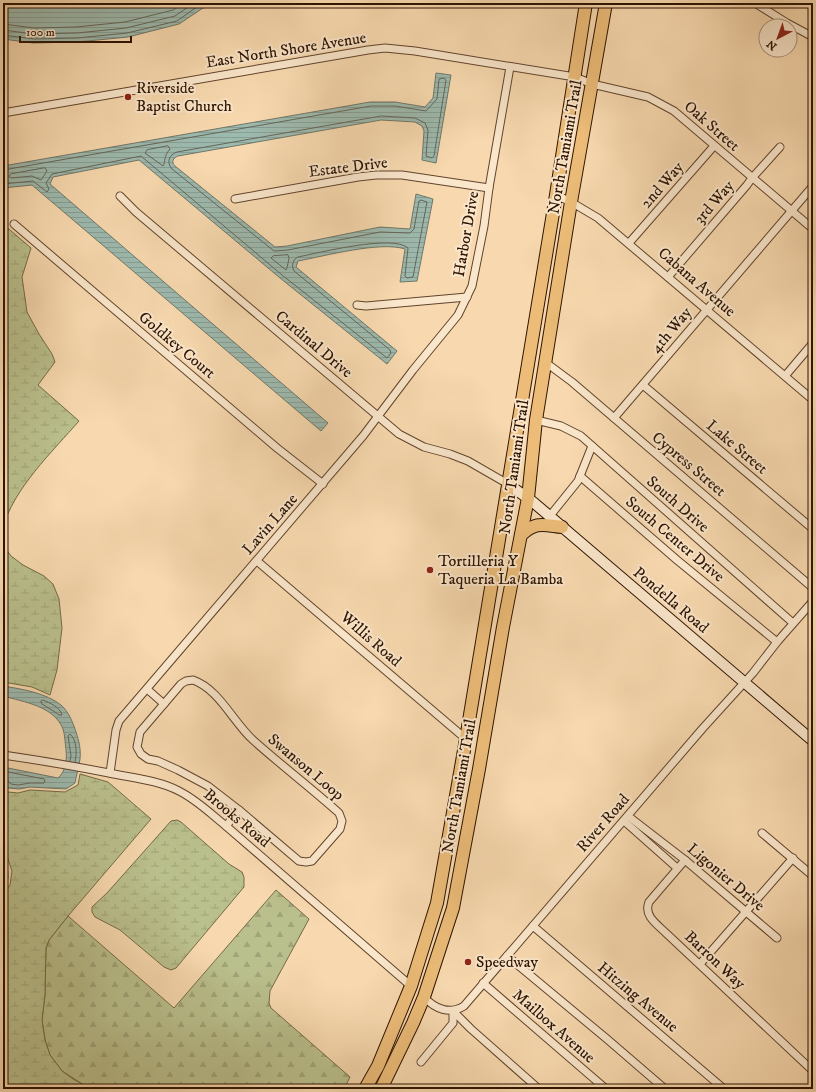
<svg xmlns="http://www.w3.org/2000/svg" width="816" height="1092" viewBox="0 0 816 1092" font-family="'IM FELL DW Pica',serif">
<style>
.forest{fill:url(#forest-firs);stroke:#746a46}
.wetland{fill:url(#wetland-marsh);stroke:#746a46}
.water{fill:url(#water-rules);stroke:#707769}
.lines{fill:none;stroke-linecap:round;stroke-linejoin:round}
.shore{stroke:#656658;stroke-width:1}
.street-casing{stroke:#60442c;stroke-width:9}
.secondary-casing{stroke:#2d1300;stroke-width:12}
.primary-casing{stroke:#2d1300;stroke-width:14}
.street{stroke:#fae6cb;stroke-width:7}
.secondary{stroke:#fae6cb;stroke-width:10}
.primary{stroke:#ecbc78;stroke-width:12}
.poi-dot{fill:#8f2418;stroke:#fae6cb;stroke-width:1.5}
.labels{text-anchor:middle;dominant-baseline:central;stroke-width:4;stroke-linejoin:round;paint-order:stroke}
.street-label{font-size:16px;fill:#2d1300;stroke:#fae6cb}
.poi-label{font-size:16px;fill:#2d1300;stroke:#fae6cb;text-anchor:start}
</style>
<defs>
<pattern id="forest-firs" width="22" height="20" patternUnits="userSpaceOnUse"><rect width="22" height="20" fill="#bac08d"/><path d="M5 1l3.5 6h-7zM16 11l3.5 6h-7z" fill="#a0a478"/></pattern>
<pattern id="wetland-marsh" width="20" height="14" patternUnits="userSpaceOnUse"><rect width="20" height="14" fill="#bac08d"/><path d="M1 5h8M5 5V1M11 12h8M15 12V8" fill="none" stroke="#a0a478"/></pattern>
<pattern id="water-rules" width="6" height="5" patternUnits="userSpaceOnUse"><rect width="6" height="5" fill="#9dbaaf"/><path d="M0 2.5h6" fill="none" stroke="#889f95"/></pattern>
</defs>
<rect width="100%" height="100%" fill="#f8d9af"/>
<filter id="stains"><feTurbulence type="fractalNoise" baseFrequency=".005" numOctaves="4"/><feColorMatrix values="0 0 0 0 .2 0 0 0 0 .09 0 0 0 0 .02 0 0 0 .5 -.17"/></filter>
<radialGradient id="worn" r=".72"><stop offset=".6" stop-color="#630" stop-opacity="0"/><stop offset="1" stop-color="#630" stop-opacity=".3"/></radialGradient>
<path class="forest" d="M276,890L309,919L270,991L269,1003L271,1008L350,1077L344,1089H107L84,1085L62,1071L50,1055L45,1040L42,1020L45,995L46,948L49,940L68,916L174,1008Z"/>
<g class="wetland">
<path d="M3,224L31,248L22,277L27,312L39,334L52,354L55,362L38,385L79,421C53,451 13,489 3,528Z"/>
<path d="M3,531L6,549L11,556L23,565L44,576L53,584L59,599L62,628L57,670L50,695L32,687L3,682Z"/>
<path d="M80,774L108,782L151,819L68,916L49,940L46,948L45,995L42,1020L45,1040L50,1055L62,1071L73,1079L84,1085L107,1089H3V894L10,885L12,871L3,845V787L8,792L18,793L30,790L65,792L78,785Z"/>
<path d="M177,820L181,822L229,864L242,872L244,877V887L176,968L171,970L164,967L120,930L95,917L92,912V907L107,893L171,821Z"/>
</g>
<g class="water">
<path d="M3,3H242L221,4L203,8L179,24L128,37L77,42L33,43L3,39Z"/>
<path d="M436,73L451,75L436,163L422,160L424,131L422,126L415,122L381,120L178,156C173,158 171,162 175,166L275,247L287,246L380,227L410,229L416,194L433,199L417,281L400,282L405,249C380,241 325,256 298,261L296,267L397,351L387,364L280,278L139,160L53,177L50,184L328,423L321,431L32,185L3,188V166L370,102H395L425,107L433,98Z"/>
<path d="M3,686C22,689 46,693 61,705C69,712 73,723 76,732C79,741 81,749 80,759C79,767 76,776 75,783L66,789L30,787L19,789L8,788L3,782V767L58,778C66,771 67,760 66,750C65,743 65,735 63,729C54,706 24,702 3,696Z"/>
<path d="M3,854C7,866 12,879 3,889Z"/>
</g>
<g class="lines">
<g class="shore">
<path d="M3,24L34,28L76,27L125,22L173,10L184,3"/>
<path d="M3,30L34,34L77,33L126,28L175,16L194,3"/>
<path d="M3,35L34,39L77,38L127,33L177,21L201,4L207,3"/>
<path d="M168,146L170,149C163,157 166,161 163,166L145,153L147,150Z"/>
<path d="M45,168L47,171L41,180L32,176L11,178L9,176L11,174Z"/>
<path d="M3,170L371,106H395L426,111L437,99L439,79L444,78L446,80L434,156L432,158L426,156L428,130L425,123L415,118L381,116L177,152C169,155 166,162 172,169L274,251L288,250L380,232L410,233L414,229L419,201L421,200L427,202L413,277L407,278L405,276L408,248C393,234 318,253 298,257C293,259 291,266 294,271L390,350L391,353L387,358L282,275L141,156L52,174L46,183L49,189L47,192L33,181L3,184"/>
<path d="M288,255L289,258L287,268L286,270L271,258L273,256Z"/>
<path d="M41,701L43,700C50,703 60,707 62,715H59L55,712L42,704Z"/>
<path d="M70,761L71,756L68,736L70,734C77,740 77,753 75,762"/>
<path d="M3,771L44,779L45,781L44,783H30L18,785L11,784L7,780L3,779"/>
</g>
<defs>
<g id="street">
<path d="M755,3L787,23L813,37"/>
<path d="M3,113L368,50L385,48L415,51L575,77L592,84L648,97L674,111L813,229"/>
<path d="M556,195L571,202L598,218L813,400"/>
<path d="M120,196L136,212L399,434L424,447L450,454L468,461L508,484"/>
<path d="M235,199L358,177L376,175H402L489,188"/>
<path d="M14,224L277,448L323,484"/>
<path d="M629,243L714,146"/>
<path d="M668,277L747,185L752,178L780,147"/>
<path d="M357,305L366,306L467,297"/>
<path d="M545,362L572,382L813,588"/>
<path d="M785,376L813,343"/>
<path d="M643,385L813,529"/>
<path d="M614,418L813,186"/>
<path d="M536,420L561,426L581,436L793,623"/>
<path d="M580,476L677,560L777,642"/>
<path d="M549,517L578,481L592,446"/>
<path d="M257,561L466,739"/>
<path d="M193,680C219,689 233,722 253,740C281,765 311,788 339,813L342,821L340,829L312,861L306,862L299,861L239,810L208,786L178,770L158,761L148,759L141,754L137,747L140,732L181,684L186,681Z"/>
<path d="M147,689L164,704"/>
<path d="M3,755C38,760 73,766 109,773C132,778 158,780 179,791C197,800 211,814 226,826L411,986"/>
<path d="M110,773L116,730L119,721L363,436L413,370L458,315L472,286L484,226L489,188L510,67"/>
<path d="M628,816L685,860L777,938"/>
<path d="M624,821L677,868"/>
<path d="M226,826L239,810"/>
<path d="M762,833L813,876"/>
<path d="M685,860L649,902C643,916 658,925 667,934L813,1071"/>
<path d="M533,926L724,1089"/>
<path d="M507,956L607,1039L665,1089"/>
<path d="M700,964L793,858"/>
<path d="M483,983L606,1089"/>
<path d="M424,997C435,1009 450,1015 464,1006L703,728L753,673L777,642L813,601"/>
<path d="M453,1011L471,1029L539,1089"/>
<path d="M421,1062L453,1023V1011"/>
</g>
<path id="secondary" d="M508,484L533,502L813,741"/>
<g id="primary">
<path d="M521,535C536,521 543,525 562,527"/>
<path d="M365,1089L378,1066L411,986L437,903L466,739L556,195L586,3"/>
<path d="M381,1089L413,1023L424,997L453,908L479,769L503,627L528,498L536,420L571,202L606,3"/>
</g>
</defs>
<use href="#street" class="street-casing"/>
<use href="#secondary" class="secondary-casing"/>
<use href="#primary" class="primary-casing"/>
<use href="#street" class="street"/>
<use href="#secondary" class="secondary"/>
<use href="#primary" class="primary"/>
</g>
<g class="poi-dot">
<circle cx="128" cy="97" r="4"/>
<circle cx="430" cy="570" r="4"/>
<circle cx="468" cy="962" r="4"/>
</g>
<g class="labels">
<g class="street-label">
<text transform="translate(286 50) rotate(-9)">East North Shore Avenue</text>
<text transform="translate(712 126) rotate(41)">Oak Street</text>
<text transform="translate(565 147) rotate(-80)">North Tamiami Trail</text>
<text transform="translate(348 167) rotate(-7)">Estate Drive</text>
<text transform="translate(662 185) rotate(-49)">2nd Way</text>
<text transform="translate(714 202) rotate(-49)">3rd Way</text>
<text transform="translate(466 234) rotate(-80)">Harbor Drive</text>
<text transform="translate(697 282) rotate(41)">Cabana Avenue</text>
<text transform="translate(671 330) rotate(-50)">4th Way</text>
<text transform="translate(314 344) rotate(40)">Cardinal Drive</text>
<text transform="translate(177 345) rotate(40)">Goldkey Court</text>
<text transform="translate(737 447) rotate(40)">Lake Street</text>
<text transform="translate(689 464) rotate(40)">Cypress Street</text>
<text transform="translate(514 467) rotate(-82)">North Tamiami Trail</text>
<text transform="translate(678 504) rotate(41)">South Drive</text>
<text transform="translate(270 524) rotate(-49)">Lavin Lane</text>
<text transform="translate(675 539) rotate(40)">South Center Drive</text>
<text transform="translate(671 600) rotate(40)">Pondella Road</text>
<text transform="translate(371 639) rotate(41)">Willis Road</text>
<text transform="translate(306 767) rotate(40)">Swanson Loop</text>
<text transform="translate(459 786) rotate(-80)">North Tamiami Trail</text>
<text transform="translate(237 818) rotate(40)">Brooks Road</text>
<text transform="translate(603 823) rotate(-49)">River Road</text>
<text transform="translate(726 877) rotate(40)">Ligonier Drive</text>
<text transform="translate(715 960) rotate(43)">Barron Way</text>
<text transform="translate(638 997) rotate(40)">Hitzing Avenue</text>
<text transform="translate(554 1026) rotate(41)">Mailbox Avenue</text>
</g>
<g class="poi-label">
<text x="136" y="88">Riverside<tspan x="136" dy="18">Baptist Church</tspan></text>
<text x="438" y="561">Tortilleria Y<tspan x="438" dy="18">Taqueria La Bamba</tspan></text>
<text x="476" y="962">Speedway</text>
</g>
</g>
<rect width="816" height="1092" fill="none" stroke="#f8d9af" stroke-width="16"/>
<rect x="4" y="4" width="808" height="1084" fill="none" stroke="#2d1300" stroke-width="2"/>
<rect x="8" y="8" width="800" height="1076" fill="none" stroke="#2d1300"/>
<g transform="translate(778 38) rotate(221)"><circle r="19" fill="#fae6cb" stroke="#a8927a"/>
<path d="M0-3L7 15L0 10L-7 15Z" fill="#8f2418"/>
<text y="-6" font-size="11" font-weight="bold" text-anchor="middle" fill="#2d1300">N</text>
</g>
<path d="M20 36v6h111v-6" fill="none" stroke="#2d1300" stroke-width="2"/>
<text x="26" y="36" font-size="12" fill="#2d1300" stroke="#fae6cb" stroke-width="3" paint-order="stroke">100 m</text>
<rect width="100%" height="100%" filter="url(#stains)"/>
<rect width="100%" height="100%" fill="url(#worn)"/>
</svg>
